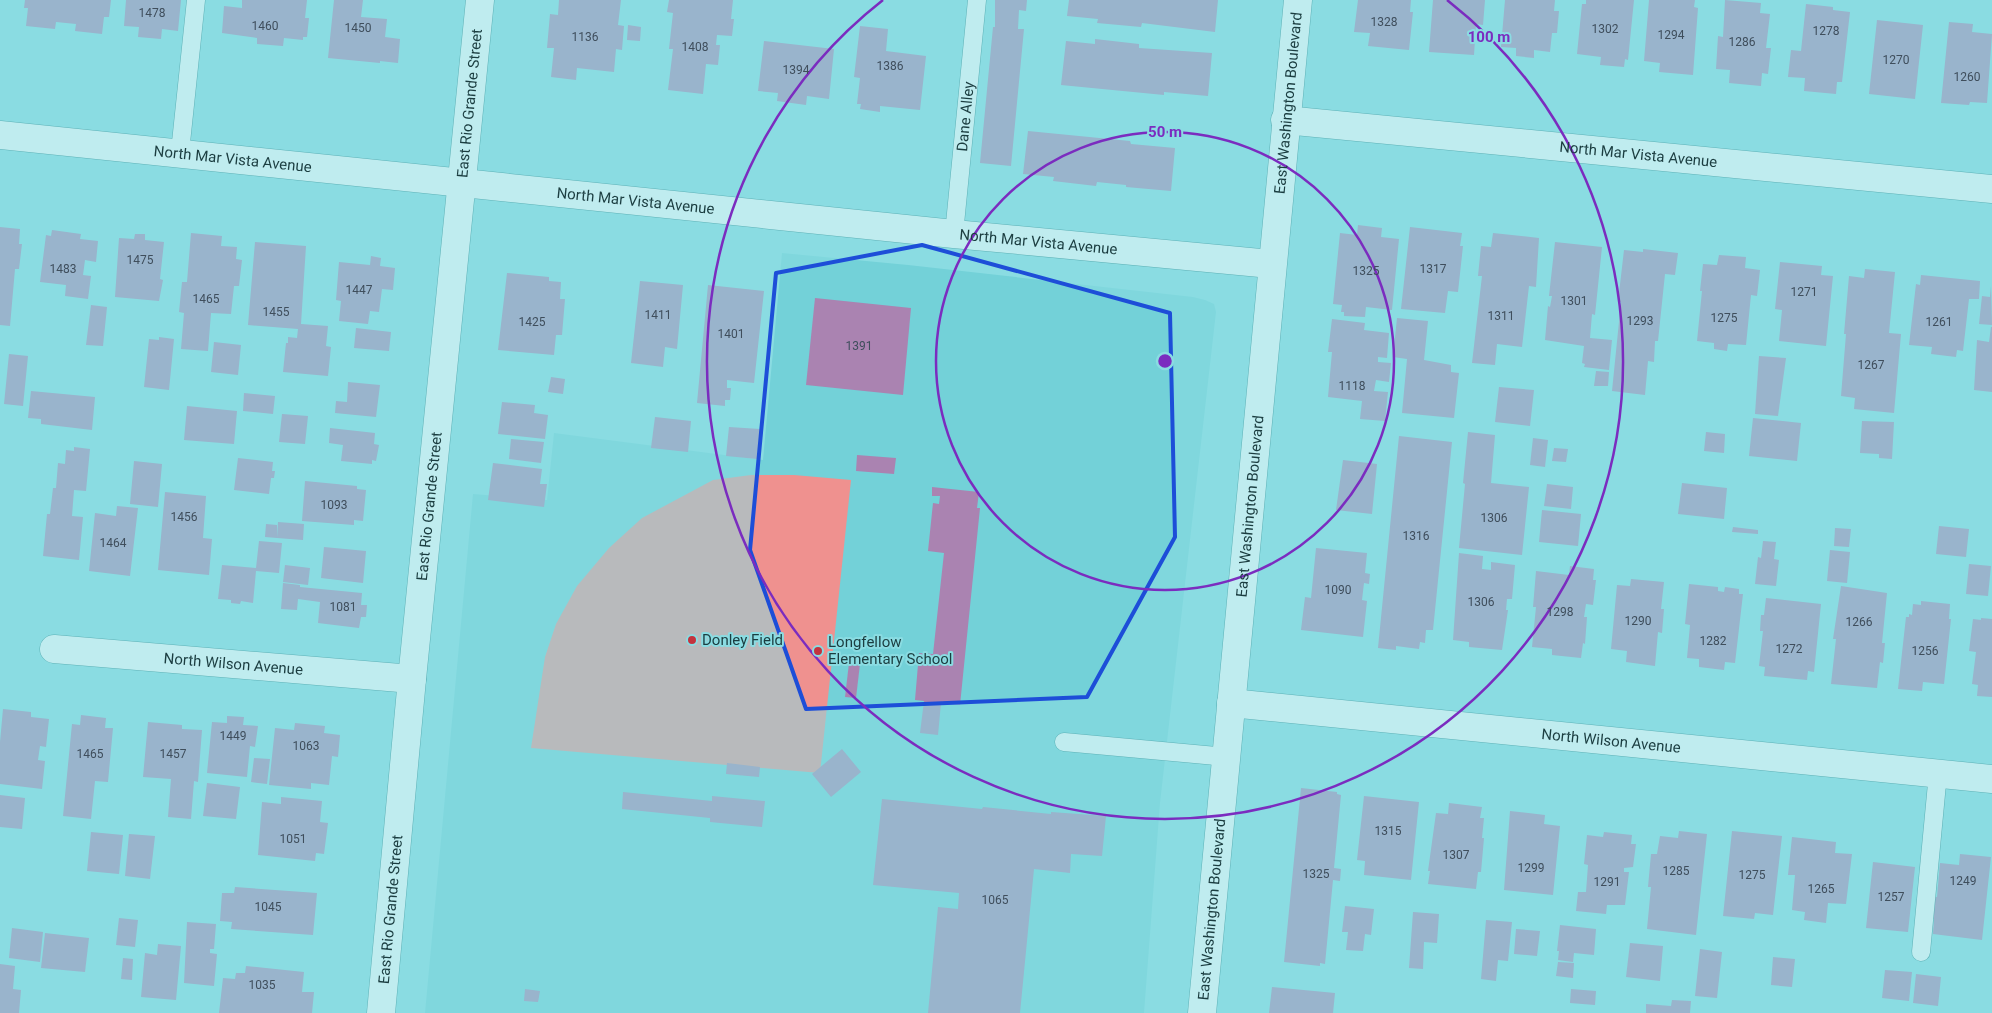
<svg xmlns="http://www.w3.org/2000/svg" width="1992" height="1013" viewBox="0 0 1992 1013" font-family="Roboto,sans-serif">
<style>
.built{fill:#73d1d8}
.green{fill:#ef918f}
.building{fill:#aa83b1}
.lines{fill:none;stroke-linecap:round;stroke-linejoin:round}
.service-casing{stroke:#257d83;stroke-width:19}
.minor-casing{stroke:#257d83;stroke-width:29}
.tertiary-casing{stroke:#257d83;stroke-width:29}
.secondary-casing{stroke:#257d83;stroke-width:29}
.service{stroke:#fff;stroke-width:18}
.minor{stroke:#fff;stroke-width:28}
.tertiary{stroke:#fff;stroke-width:28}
.secondary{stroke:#fff;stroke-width:28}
.marked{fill:none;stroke:#1d4ed8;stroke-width:4;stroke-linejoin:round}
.ring{fill:none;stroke:#7b2cbf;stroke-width:2.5}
.poi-dot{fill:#c3333e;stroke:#8adce2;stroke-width:2}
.labels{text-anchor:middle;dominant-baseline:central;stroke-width:4;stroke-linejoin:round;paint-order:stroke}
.number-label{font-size:12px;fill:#3f4e5c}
.street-label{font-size:15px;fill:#1b3d40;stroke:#8adce2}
.poi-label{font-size:15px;fill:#1b3d40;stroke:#8adce2;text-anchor:start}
.centre{fill:#7b2cbf;stroke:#8adce2;stroke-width:2.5}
.ring-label{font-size:15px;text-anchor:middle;font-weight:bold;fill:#7b2cbf;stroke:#8adce2;stroke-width:4;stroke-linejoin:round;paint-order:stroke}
</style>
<rect width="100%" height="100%" fill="#8adce2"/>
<path class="built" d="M782,253L908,265L1193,297L1205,300L1214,304L1216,312L1160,803L1144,1013H425L473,494L547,500L554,433L763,460Z"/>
<path class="green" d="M751,475H794L851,480L820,773L531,748L545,657L556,624L577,586L609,548L642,518L713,480Z"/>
<g class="building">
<path d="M25,0H111L109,17H104L102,34L75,31L76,24L56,22L55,29L26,26L28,8H24Z"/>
<path d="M126,0H181L178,31L162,29L161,39L138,37L139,27L124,26Z"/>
<path d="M242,0H307L305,18H309L307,37H303V40L284,38L283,46L257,44V38L222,33L224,6L242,8Z"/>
<path d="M334,0H363L361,17L387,19L385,37L400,39L398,63L380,61V63L328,58Z"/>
<path d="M559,0H621L618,25L624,26L622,50L616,49L614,72L577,68L576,80L551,77L554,48H547L550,14L558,15Z"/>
<path d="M669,0H733L731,19H734L732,36L717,35L716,45H720L718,65L706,64L703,94L668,90L673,49H669L673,13L667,12Z"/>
<path d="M995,0H1027L1026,11L1019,10L1018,29H1024L1011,166L980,163L993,27H995Z"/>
<path d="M1069,0H1218L1215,32L1142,23L1141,27L1097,23L1098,19L1067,16Z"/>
<path d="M1358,0H1411L1410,12H1413L1409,50L1368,46L1370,33L1354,32Z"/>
<path d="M1433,0H1485L1483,25L1476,24L1474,55L1429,52Z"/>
<path d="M1505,0H1555L1554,11H1559L1557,33H1552L1550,52L1534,50V58L1516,56V48L1501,47Z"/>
<path d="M1586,0H1634L1628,60L1625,59L1624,67L1600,65L1601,57L1577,54L1582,4H1586Z"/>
<path d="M1649,0H1695L1694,7L1698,8L1693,75L1659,72L1660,63L1644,61Z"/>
<path d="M1725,0L1761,3L1760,13L1770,14L1766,48H1771L1768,74L1762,73L1761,86L1729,83L1730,70L1716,69L1718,36L1723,37Z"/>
<path d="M1806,4L1833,7V10L1850,12L1842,82H1837L1836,94L1804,91L1805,78L1788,77L1791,50L1801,51Z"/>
<path d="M1877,20L1923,25L1915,99L1869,94Z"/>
<path d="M1949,22L1973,24L1972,32L1992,34L1987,103L1970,102L1969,105L1941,103Z"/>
<path d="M628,25L641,27L640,41L627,40Z"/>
<path d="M860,26L888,29L886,51L926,56L920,110L880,106V112L860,109L861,104H857L860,78L854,77Z"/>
<path d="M1095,39L1139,44V48L1212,53L1208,96L1164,92V95L1061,85L1066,41L1095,44Z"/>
<path d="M764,41L834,49L829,99L807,96L806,105L777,101L778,93L758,91Z"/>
<path d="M1028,131L1130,141L1131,144L1175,148L1171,191L1126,187V185L1097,182L1096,186L1053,181L1054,177L1023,174Z"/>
<path d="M1358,225L1382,228L1381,237L1399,239L1392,310L1366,307L1365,317L1344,316V312H1341L1342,305L1333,304L1340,233L1357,235Z"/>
<path d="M0,227L20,229L19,244H22L19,269H15L10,326L0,325Z"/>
<path d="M1410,227L1462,233L1460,246H1463L1458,292L1448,291L1445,313L1401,309Z"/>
<path d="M52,230L81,234L80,239L98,241L96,262L85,260L83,275L91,276L88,299L65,296L66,285L40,282L46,235L51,236Z"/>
<path d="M191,233L222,236L221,246L237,247L236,259L242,260L239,286H234L231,314L211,313L208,351L181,349L184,313L179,312L182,282H187Z"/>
<path d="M1493,233L1539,238L1536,287L1529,286L1522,347L1497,344L1495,365L1472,363L1482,276H1478L1481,246L1491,247Z"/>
<path d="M135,234H145V240L164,242L160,279L163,280L159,301L115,297L119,238L134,239Z"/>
<path d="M255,242L306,246L301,324L328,326L326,346L331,347L328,376L283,372L286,343H288V337L297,338L298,329L248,325Z"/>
<path d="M1555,242L1602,247L1595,315L1592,314L1590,338L1612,340L1609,370L1584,367L1585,364L1582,363L1584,346L1545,340L1548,306L1550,307L1552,296H1549Z"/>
<path d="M1643,249L1678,253L1675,275L1665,274L1658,341H1655L1654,362L1648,361L1645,395L1612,391L1621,302H1618L1624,250L1643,252Z"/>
<path d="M1719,255L1746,257L1745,268L1760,270L1757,296L1751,295L1746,345L1728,344L1727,351L1714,349V343L1697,341L1702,291H1700L1703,264L1717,265Z"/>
<path d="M371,256L381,258L380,266L395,268L393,290L382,289L379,312L370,311L368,324L339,321L341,301L336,300L339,262L370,265Z"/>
<path d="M1780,262L1822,266L1821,275L1833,276L1826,346L1779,341L1782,310L1775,309Z"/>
<path d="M1865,269L1895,272L1889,333L1901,334L1894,413L1854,409L1855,398L1841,396L1846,334H1844L1849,276L1864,278Z"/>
<path d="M507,273L549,277V281L561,282L560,299H565L562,335H556L554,355L498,350Z"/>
<path d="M1921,275L1980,281L1979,299H1969L1963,351L1957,350L1956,357L1931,354L1932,347L1909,345L1916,284L1920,285Z"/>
<path d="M640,281L683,285L677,349L665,347L663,367L631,363Z"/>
<path d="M708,285L764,291L754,383L727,380V388H731L730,400H725V406L697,403Z"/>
<path d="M1991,286L1992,325L1979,324L1982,296L1990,297Z"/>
<path d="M815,298L911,308L903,395L806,385Z"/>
<path d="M91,305L107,307L103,346L86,345Z"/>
<path d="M1397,318L1428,321L1424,360L1451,365V372L1459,373L1454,418L1402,413L1407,359L1393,357Z"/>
<path d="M1332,319L1365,323L1364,330L1389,333L1387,358L1378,357V362L1391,363L1389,382L1376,380L1374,391L1388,392L1385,421L1360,419L1362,401L1328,397L1332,352H1328Z"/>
<path d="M1991,327H1992V392L1974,390L1977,340L1989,342Z"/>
<path d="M356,328L391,332L389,351L354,348Z"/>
<path d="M159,337L174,339L169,390L144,387L149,339L159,340Z"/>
<path d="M214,342L241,345L238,375L211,372Z"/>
<path d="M9,354L28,356L23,406L4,404Z"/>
<path d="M1759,356L1786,358L1778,416L1755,414Z"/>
<path d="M1596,371L1609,372L1608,386H1594Z"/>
<path d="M551,377L565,379L563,394L548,392Z"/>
<path d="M348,382L380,385L376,417L335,413L336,401L347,402Z"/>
<path d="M1499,387L1534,390L1530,426L1495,422Z"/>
<path d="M31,391L95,397L92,430L41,424V419L28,418Z"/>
<path d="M244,393L275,396L273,414L243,411Z"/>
<path d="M502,402L535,405L534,413L548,415L545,439L498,434Z"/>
<path d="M187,406L237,411L234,444L184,440Z"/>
<path d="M282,414L308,416L305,444L279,442Z"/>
<path d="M655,417L691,421L688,452L651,448Z"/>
<path d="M1753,418L1801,423L1797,461L1749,456Z"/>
<path d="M1862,421L1894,422L1892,459L1879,458V454L1860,453Z"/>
<path d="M729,427L760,429L757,459L726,456Z"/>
<path d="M330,428L375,433L374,444L379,445L376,461L372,460V464L341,461L343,445L329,443Z"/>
<path d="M1468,432L1495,435L1491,483L1529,487L1522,555L1459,548L1465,484L1463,483Z"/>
<path d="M1706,432L1725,434L1724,453L1704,451Z"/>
<path d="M1399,436L1452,442L1433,630H1426L1425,643L1420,642L1419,649L1396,646V650L1378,648Z"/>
<path d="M1533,438L1548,440L1545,467L1530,465Z"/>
<path d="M511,439L544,442L541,463L509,459Z"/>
<path d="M74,447L90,449L86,491L74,490L72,516L83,517L79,560L43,556L47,514H50L53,488H56L58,463L65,464L66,450L74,451Z"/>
<path d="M1554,448L1568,449L1566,462L1552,461Z"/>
<path d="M857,455L896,458L894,474L856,471Z"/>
<path d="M238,458L273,462L272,471H275L274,478H271L269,494L234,490Z"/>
<path d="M1343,460L1377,464L1372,514L1336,510Z"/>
<path d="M134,461L162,464L158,507L130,504Z"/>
<path d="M493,463L542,469L540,484H547L544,507L488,500Z"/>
<path d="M305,481L357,486V489L366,490L363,521L354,520V525L302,521Z"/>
<path d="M1682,483L1727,488L1724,519L1678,514Z"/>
<path d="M1547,484L1573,487L1571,509L1544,506Z"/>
<path d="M932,487L979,492L977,508H980L960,705L941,703L938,735L920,733L924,701L915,700L919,653L933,654L944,553L928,551L933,503L939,504L940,496H932Z"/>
<path d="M165,492L206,496L203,538L212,539L209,575L158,570Z"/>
<path d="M117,506L138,508L130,576L89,571L95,513L116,516Z"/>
<path d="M1542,510L1581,514L1578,546L1539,542Z"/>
<path d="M278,522L304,524L303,540L277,538Z"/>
<path d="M266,524L277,525V538L265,537Z"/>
<path d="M1939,526L1969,529L1966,557L1936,554Z"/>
<path d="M1733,527L1758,530V534L1732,532Z"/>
<path d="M1835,528L1851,529L1849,547L1834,546Z"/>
<path d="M259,541L282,543L279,573L256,571L253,603L241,601L240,604L231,603V600L218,599L222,565L256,568Z"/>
<path d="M1763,541L1776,542L1774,559L1779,560L1776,586L1755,584L1758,557L1761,558Z"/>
<path d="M324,547L366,551L363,583L321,578Z"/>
<path d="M1316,548L1367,553L1365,573L1370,574L1369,584L1364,583L1362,600L1367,601L1363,637L1301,630L1305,597L1311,598Z"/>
<path d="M1830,550L1850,552L1847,583L1827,581Z"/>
<path d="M1459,553L1483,556L1482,569L1491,570V562L1515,565L1512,599H1507L1506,610H1508L1502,650L1469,647V642L1453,640Z"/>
<path d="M1969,564L1991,566L1988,596L1966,594Z"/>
<path d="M285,565L310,568L308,585L283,582Z"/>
<path d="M1570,566L1594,569L1593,580H1596L1593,605L1586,604L1584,617H1587L1585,644L1583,643L1581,658L1552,655V649L1532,647L1536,607H1533L1536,571L1569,575Z"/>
<path d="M1631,579L1664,582L1661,609H1664L1662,633L1658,632L1655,666L1626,662L1627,651L1611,649L1617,585L1630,586Z"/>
<path d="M283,583L300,585V587L362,593L361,605H367L366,617H361L359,628L318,623L320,602L298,599L297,610L281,609Z"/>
<path d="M1689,584L1718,587V591L1724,592L1725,587L1739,589V594H1743L1735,663L1725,662L1724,670L1699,667V659L1687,658L1690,625L1685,624Z"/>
<path d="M1841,586L1887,593L1882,643H1885L1883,663L1880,662L1877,688L1831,684L1836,639H1833Z"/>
<path d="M1766,598L1821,604L1814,672L1808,671L1807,680L1764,676L1765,667L1759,666L1763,631H1760L1761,615H1764Z"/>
<path d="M1921,601L1950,604L1949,619H1951L1944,684L1923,682L1922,691L1898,689L1906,617H1909V614L1912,615L1913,604L1921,605Z"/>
<path d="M1981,618L1992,619V697L1977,696L1978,685L1972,684L1976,652L1969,651L1973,619L1981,620Z"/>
<path d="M849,663L860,664L856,698L845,697Z"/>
<path d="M3,709L31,712V717L49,719L46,747L40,746L38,760L45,761L42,789L0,784V742Z"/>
<path d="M81,715L106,718L105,728H113L108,782L95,781L91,819L63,816L72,724L80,725Z"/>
<path d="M227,716L244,717L243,725L258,726L255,747L250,746L247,777L207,773L212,722L227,723Z"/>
<path d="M148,722L182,725V729L202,730L198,782L194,781L191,819L168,817L171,779L143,777Z"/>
<path d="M295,723L325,726L324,733L340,735L338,757L332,756L329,785L311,783V789L269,785L275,728L294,730Z"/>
<path d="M842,749L861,772L831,797L812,774Z"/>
<path d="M254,758L270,759L267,784L251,782Z"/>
<path d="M727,763L760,767L759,777L726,774Z"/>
<path d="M207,783L240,787L236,819L203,816Z"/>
<path d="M1301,788L1337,792V794L1341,795L1334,868L1341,869L1340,881L1333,880L1325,964L1320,963V966L1284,962Z"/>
<path d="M623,792L712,801V796L765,801L762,827L710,822V818L622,809Z"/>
<path d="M0,795L25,798L22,829L0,827Z"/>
<path d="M1364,796L1419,802L1411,880L1364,875L1365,861L1357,860Z"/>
<path d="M281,797L322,801L320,822L328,823L324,854L316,853L315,861L258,855L262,802L281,804Z"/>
<path d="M882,799L982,809L983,807L1051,814V812L1106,816L1102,856L1071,854L1070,873L1034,869L1020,1013H928L938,907L958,909L959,893L873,885Z"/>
<path d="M1449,803L1482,807L1480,818H1484L1482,838H1484L1481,872H1478L1476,889L1428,884L1430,871H1428L1436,813L1448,814Z"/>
<path d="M1510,811L1545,815L1544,824L1560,826L1553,895L1504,890Z"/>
<path d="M1679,831L1707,834L1696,935L1647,929L1651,887H1648L1651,854H1657L1660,836L1678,838Z"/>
<path d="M1732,831L1782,836L1773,915L1755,913L1754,919L1723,916Z"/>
<path d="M91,832L123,835L119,874L87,871Z"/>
<path d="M1604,832L1632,835L1631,844H1636L1633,867L1624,868V872H1629L1625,905H1607L1606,914L1576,911L1578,892H1586L1588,865L1584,864L1587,835L1603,837Z"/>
<path d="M129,834L155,836L150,879L125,876Z"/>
<path d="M1792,837L1836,842L1835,853L1852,854L1846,904L1828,903L1826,923L1804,920L1805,912L1792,910L1795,875H1788Z"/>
<path d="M1960,854L1991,857L1982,940L1933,934L1934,919H1932L1934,897H1937L1940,863L1959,865Z"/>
<path d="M1873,862L1915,867L1908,932L1866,928Z"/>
<path d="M235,887L317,893L313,935L231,929L232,922L220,921L222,893H234Z"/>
<path d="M1345,906L1374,909L1371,935L1365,934L1363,951L1346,950L1348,932H1342Z"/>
<path d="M1413,912L1439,914L1437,943L1424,942L1423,969L1409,968Z"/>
<path d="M119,918L138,920L135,947L116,945Z"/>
<path d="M1486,920L1512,922L1508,961L1498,960L1496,981L1481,979Z"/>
<path d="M187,922L216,924L214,949H210V953L217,954L214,986L184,983Z"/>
<path d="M1560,925L1596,929L1594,955L1574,953L1573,962L1558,960L1559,951H1557Z"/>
<path d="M12,928L43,932L40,962L9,958Z"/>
<path d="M1516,929L1540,931L1537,956L1514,954Z"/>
<path d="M45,933L89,938L85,972L41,968Z"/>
<path d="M1630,943L1663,946L1660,981L1626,977Z"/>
<path d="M158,944L181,946L176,1000L141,997L145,953L157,955Z"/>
<path d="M1700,949L1722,952L1717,998L1695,996Z"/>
<path d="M1773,957L1795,959L1792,987L1771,985Z"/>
<path d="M123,958L133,959L132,980L121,979Z"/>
<path d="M1558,962L1574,963L1573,978L1556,976Z"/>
<path d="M0,964L15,966L13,989L21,990L19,1013H0Z"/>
<path d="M246,966L304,972L302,992H314L312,1013H219L223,978L235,979L236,973H245Z"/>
<path d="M1885,970L1912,972L1909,1001L1882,998Z"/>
<path d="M1916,974L1941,977L1938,1006L1913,1003Z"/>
<path d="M1272,987L1335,993L1333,1013H1269Z"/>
<path d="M525,989L540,991L538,1002L524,1001Z"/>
<path d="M1571,989L1596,991L1595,1005L1570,1003Z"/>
<path d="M1672,1000L1691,1001L1690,1013H1646V1004L1671,1006Z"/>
</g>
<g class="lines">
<defs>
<g id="service">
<path d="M180,152L196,0"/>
<path id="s1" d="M954,234L977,0"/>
<path d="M1064,742L1227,757"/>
<path d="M1921,952L1938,773"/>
</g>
<g id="minor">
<path id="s2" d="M1285,120L1992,189"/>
<path id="s3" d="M0,135L954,234L1271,264"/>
<path id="s4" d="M54,649L412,679"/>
<path id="s5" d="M381,1013L412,679L480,0"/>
</g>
<g id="tertiary">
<path id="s6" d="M1231,703L1992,779"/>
</g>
<g id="secondary">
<path id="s7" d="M1202,1013L1298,0"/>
</g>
</defs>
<use href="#service" class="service-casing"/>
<use href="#minor" class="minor-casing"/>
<use href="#tertiary" class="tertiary-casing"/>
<use href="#secondary" class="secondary-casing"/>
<use href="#service" class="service"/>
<use href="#minor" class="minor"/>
<use href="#tertiary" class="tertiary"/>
<use href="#secondary" class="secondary"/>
</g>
<path d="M0 0H1992V1013H0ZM922,245L1170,313L1175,537L1087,697L806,709L750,550L776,273Z" fill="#8adce2" fill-opacity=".55" fill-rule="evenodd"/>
<path class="marked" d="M922,245L1170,313L1175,537L1087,697L806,709L750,550L776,273Z"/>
<g class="ring">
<circle cx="1165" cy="361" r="229"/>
<path d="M1447 0A458 458 0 1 1 883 0"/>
</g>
<g class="poi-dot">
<circle cx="692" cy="640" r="5"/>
<circle cx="818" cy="651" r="5"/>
</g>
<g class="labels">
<g class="number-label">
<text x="152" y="13">1478</text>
<text x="1384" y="22">1328</text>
<text x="265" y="26">1460</text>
<text x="358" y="28">1450</text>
<text x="1605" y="29">1302</text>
<text x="1826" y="31">1278</text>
<text x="1671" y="35">1294</text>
<text x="585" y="37">1136</text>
<text x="1742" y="42">1286</text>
<text x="695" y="47">1408</text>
<text x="1896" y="60">1270</text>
<text x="890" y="66">1386</text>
<text x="796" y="70">1394</text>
<text x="1967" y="77">1260</text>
<text x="140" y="260">1475</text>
<text x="63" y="269">1483</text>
<text x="1433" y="269">1317</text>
<text x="1366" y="271">1325</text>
<text x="359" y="290">1447</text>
<text x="1804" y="292">1271</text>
<text x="206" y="299">1465</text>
<text x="1574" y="301">1301</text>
<text x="276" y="312">1455</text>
<text x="658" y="315">1411</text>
<text x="1501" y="316">1311</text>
<text x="1724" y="318">1275</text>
<text x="1640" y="321">1293</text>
<text x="532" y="322">1425</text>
<text x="1939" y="322">1261</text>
<text x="731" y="334">1401</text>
<text x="859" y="346">1391</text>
<text x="1871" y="365">1267</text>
<text x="1352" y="386">1118</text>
<text x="334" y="505">1093</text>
<text x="184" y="517">1456</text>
<text x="1494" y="518">1306</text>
<text x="1416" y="536">1316</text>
<text x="113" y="543">1464</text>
<text x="1338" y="590">1090</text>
<text x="1481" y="602">1306</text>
<text x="343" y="607">1081</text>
<text x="1560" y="612">1298</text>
<text x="1638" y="621">1290</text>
<text x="1859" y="622">1266</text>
<text x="1713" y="641">1282</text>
<text x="1789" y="649">1272</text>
<text x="1925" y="651">1256</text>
<text x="233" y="736">1449</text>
<text x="306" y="746">1063</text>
<text x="90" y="754">1465</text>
<text x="173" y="754">1457</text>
<text x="1388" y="831">1315</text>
<text x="293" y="839">1051</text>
<text x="1456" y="855">1307</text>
<text x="1531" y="868">1299</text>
<text x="1676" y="871">1285</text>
<text x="1316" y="874">1325</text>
<text x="1752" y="875">1275</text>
<text x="1963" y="881">1249</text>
<text x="1607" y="882">1291</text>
<text x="1821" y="889">1265</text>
<text x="1891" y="897">1257</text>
<text x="995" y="900">1065</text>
<text x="268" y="907">1045</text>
<text x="262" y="985">1035</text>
</g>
<g class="street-label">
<text stroke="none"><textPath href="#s5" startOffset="914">East Rio Grande Street</textPath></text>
<text stroke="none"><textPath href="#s7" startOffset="914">East Washington Boulevard</textPath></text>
<text stroke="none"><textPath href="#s1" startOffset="118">Dane Alley</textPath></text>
<text stroke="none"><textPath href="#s2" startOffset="355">North Mar Vista Avenue</textPath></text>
<text stroke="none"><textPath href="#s3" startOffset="234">North Mar Vista Avenue</textPath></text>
<text stroke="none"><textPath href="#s3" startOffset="639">North Mar Vista Avenue</textPath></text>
<text stroke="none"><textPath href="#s3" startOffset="1044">North Mar Vista Avenue</textPath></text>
<text stroke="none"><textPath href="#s5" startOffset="509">East Rio Grande Street</textPath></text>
<text stroke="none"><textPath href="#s7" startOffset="509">East Washington Boulevard</textPath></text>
<text stroke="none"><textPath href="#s4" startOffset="180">North Wilson Avenue</textPath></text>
<text stroke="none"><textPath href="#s6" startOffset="382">North Wilson Avenue</textPath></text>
<text stroke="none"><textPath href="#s5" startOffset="104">East Rio Grande Street</textPath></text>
<text stroke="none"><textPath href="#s7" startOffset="104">East Washington Boulevard</textPath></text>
</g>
<g class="poi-label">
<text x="702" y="640">Donley Field</text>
<text x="828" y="642">Longfellow<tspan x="828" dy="17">Elementary School</tspan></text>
</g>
</g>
<circle cx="1165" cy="361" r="8" class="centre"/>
<g class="ring-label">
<text x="1489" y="42">100 m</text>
<text x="1165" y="137">50 m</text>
</g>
</svg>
